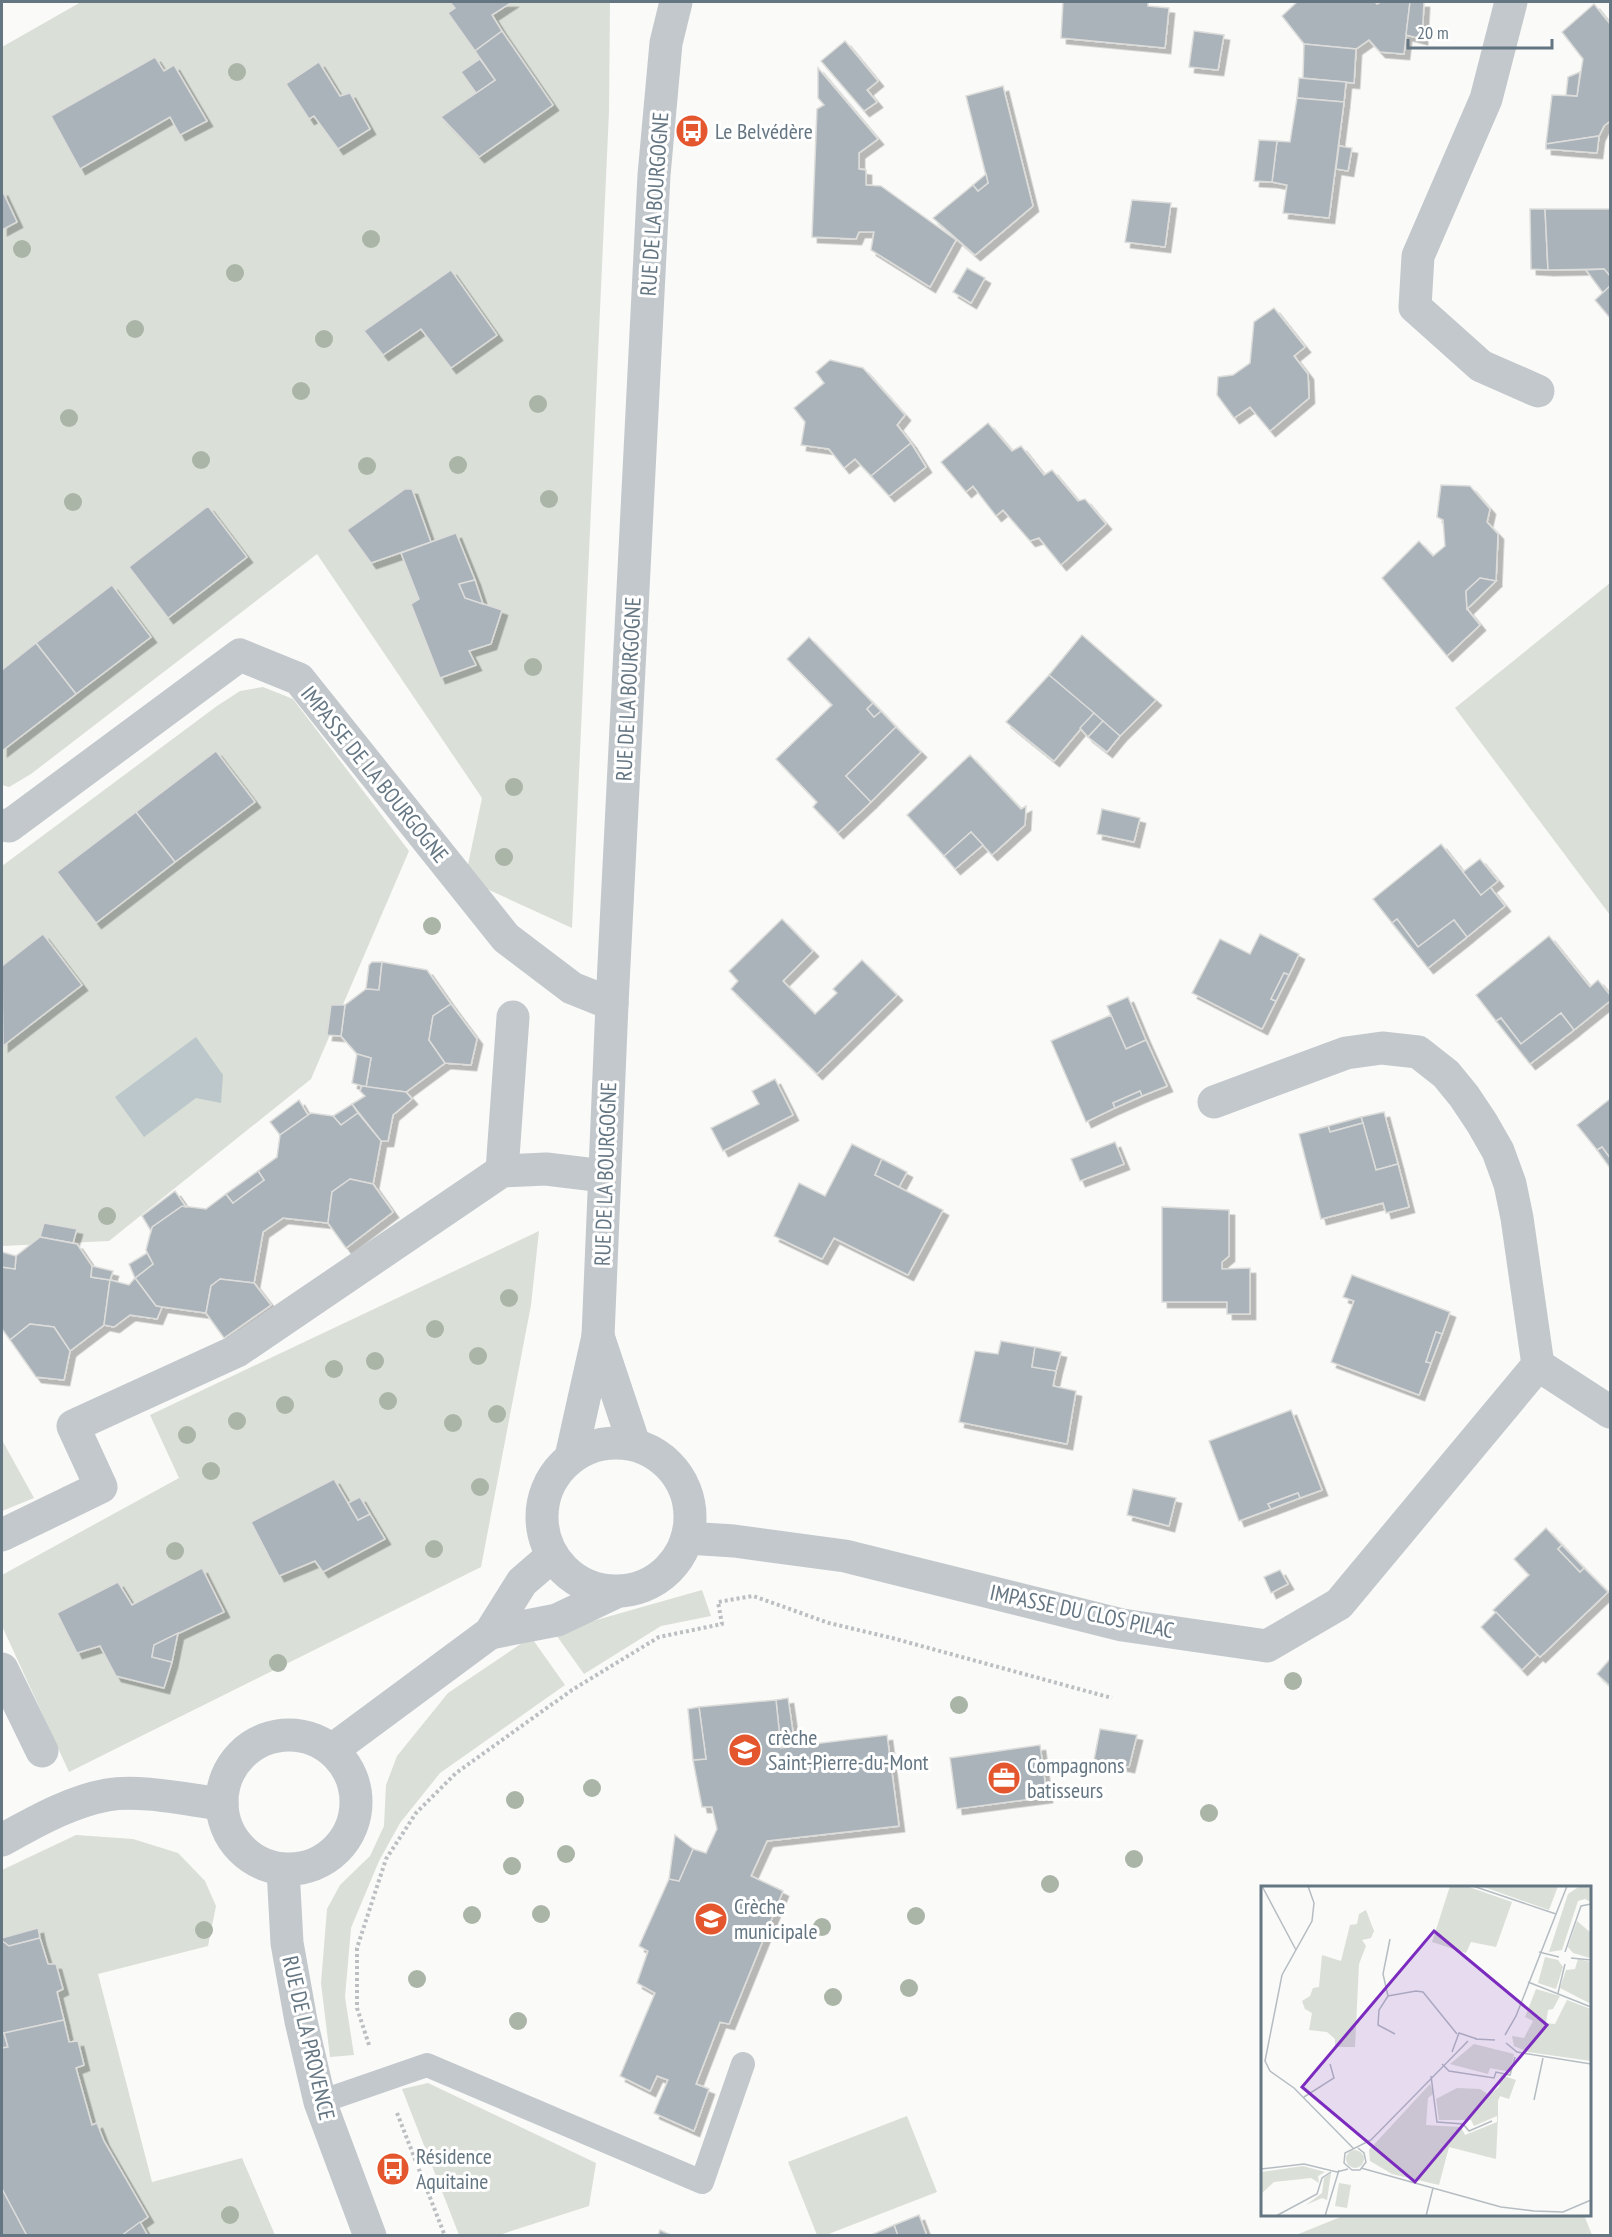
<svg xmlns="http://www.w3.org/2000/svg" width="1612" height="2237" viewBox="0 0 1612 2237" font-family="'PT Sans Narrow',sans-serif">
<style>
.green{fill:#dadfd7}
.water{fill:#bbc7cb}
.building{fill:#aab3b9;stroke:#dcdcda;stroke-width:1.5;filter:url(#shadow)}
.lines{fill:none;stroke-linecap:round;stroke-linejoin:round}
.path{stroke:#bbbfc2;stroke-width:4;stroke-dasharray:3 3;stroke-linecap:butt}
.lane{stroke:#c3c8cc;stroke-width:24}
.street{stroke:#c3c8cc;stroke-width:33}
.tree{fill:#aab4a7}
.labels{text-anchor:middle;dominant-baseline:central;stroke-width:6;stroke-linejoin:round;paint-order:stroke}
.poi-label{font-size:22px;fill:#657683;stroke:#fff;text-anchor:start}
.street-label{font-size:22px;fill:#657683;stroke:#fff}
.inset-road{fill:none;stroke:#b5bdc2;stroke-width:1.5}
.view{fill:#7b2cbf;fill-opacity:0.15;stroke:#7b2cbf;stroke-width:3}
.inset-edge{fill:none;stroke:#657683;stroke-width:3}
</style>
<defs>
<filter id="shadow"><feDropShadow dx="5.5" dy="5.5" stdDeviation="0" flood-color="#0004"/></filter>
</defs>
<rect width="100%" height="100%" fill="#fafaf8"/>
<g class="green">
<path d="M81,2H610L609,111L572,928L465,879L482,798L317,554L31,774L9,787L2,785V47Z"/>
<path d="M1610,583V915L1455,708Z"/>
<path d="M263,687L293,699L409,851L311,1079L109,1241L2,1246V866L217,706L240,691Z"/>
<path d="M539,1231L531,1305L481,1567L69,1772L2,1626V1575L179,1478L150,1415Z"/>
<path d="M2,1440L34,1498L2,1511Z"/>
<path d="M702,1590L711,1616L661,1626L584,1674L554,1632Z"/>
<path d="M531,1637L565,1685L440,1773L400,1823L379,1861L351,1928L345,1997L354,2055L330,2057L321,1983L327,1909L340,1885L370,1856L384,1826L386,1785L397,1756L448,1693Z"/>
<path d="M76,1835L133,1839L178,1853L205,1881L216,1906L208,1946L98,1974L152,2182L242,2158L275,2235L2,2236V1870Z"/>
<path d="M428,2083L596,2163L589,2206L499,2235H459L402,2089Z"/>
<path d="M907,2116L937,2192L826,2235H817L788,2162Z"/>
<path d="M1348,2214L1584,2215L1592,2235H1296Z"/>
</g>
<path class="water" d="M196,1037L223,1075L221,1103L196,1098L144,1137L115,1097Z"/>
<g class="building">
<path d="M450,2H512L492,15L502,31L475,51L448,13L455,8Z"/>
<path d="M1063,2H1148V6L1169,8L1165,48L1061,38Z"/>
<path d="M1297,2H1375L1377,4L1381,2H1410L1404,54L1380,52L1369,40L1356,49L1304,44L1282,16Z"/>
<path d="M1410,2H1424L1422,39L1406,35Z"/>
<path d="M1594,4L1610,24V121L1604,126L1599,136L1546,144L1552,95L1577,96L1583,59L1562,32Z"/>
<path d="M502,31L553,105L479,157L441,117L495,80L475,51Z"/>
<path d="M1194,31L1224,35L1218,70L1189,67Z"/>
<path d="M845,41L878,81L867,90L877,102L864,111L821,61Z"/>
<path d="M1304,44L1356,49L1354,83L1303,78Z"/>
<path d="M155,57L164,71L174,65L207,121L180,135L170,117L80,169L51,116Z"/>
<path d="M480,59L495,80L476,93L461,72Z"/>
<path d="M319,62L340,96L350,93L370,129L338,149L314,116L309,119L286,84Z"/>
<path d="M818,68L878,139L859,153V169L866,170V185L881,186L956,240L930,287L871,250L874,232H859L856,239L812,237L817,109L824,105L818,98Z"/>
<path d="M1580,72L1577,96L1566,95L1568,77Z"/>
<path d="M1299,78L1346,82L1344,102L1297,98Z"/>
<path d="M1003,86L1033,206L975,255L933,218L973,185L978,191L988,183L966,96Z"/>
<path d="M1297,98L1344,102L1329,218L1283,213L1287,185L1272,182L1277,141L1290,142Z"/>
<path d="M1599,136L1597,153L1546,149V144Z"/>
<path d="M1259,140L1277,141L1272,182L1254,181Z"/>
<path d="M1339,146L1352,148L1348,171L1336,169Z"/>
<path d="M986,174L988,183L978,191L973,185Z"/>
<path d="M2,190L17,222L2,230Z"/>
<path d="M1132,200L1171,203L1165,247L1125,242Z"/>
<path d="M1530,209H1545L1548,270L1531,269Z"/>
<path d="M1545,209H1610V276L1604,269L1548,270Z"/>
<path d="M967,268L985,278L971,303L953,292Z"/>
<path d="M1604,269L1610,276V286L1603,293L1586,270Z"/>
<path d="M451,270L497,335L451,368L421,329L383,355L364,331Z"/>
<path d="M1610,286V318L1595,300Z"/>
<path d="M1274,308L1305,347L1294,356L1308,374L1309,398L1270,431L1250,407L1234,418L1217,395L1218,377L1233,375L1250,363L1254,322Z"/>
<path d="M830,360L863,368L905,415L897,425L911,443L871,476L855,459L844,468L829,449L801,445L805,422L794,408L824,383L816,372Z"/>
<path d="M988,423L1012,451L1021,446L1044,475L1052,470L1078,501L1085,499L1106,524L1061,565L1039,538L1030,541L1003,510L996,516L973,486L966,492L941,462Z"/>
<path d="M911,443L926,467L889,496L871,476Z"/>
<path d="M1441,485L1470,486L1490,509L1487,522L1498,534L1496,581L1480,578L1466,591L1467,609L1480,625L1447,656L1382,578L1419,541L1433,556L1445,546L1443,520L1437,517Z"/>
<path d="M405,489H412L431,542L371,563L347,530Z"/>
<path d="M208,506L247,557L168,618L129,567Z"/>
<path d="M456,533L475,580L459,584L465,598L502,610L491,644L469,651L476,665L440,678L411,604L419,599L401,553Z"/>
<path d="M1480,578L1496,581L1467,609L1466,591Z"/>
<path d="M475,580L483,604L465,598L459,584Z"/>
<path d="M112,585L151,637L76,694L36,643Z"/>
<path d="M1082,635L1156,700L1120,736L1049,675Z"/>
<path d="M809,637L873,703L867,709L874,717L881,711L896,727L846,776L871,802L838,833L813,807L817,802L776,759L832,705L787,659Z"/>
<path d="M36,643L76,694L2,751V670Z"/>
<path d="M1049,675L1094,713L1054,761L1006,722Z"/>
<path d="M873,703L881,711L874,717L867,709Z"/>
<path d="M1094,713L1103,721L1088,737L1080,728Z"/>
<path d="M1103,721L1120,736L1107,752L1088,737Z"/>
<path d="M896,727L921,752L871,802L846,776Z"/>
<path d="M216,751L255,802L175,862L136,812Z"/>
<path d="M970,755L1021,809L1026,806L1025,825L992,855L971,832L944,856L907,815Z"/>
<path d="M1102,809L1140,818L1134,842L1097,834Z"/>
<path d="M136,812L175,862L96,923L57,872Z"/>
<path d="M971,832L983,845L955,869L944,856Z"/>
<path d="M1441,844L1481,895L1490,887L1505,906L1467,937L1454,920L1418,947L1397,919L1392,923L1373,899Z"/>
<path d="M1480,859L1498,881L1481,895L1463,872Z"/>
<path d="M782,919L813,951L783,981L815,1014L837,993L833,989L862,960L897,995L817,1074L731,989L738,981L729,971Z"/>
<path d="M1397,919L1418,947L1454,920L1467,937L1428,968L1392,923Z"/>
<path d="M43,934L82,985L3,1046L2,966Z"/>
<path d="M1260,934L1299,954L1289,975L1284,973L1271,999L1276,1001L1262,1029L1192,993L1220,939L1250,954Z"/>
<path d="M1549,936L1590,987L1598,980L1610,995V1001L1574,1030L1561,1013L1521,1044L1501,1018L1496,1021L1476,995Z"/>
<path d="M372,962H382L379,990L366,989L369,965Z"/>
<path d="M382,962L427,970L451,1004L433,1016L429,1040L445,1063L406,1092L366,1087L371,1058L357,1054L341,1036L345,1005L366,989L379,990Z"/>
<path d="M1284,973L1289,975L1276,1001L1271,999Z"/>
<path d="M1128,997L1146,1040L1126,1049L1107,1006Z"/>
<path d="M451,1004L477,1039L471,1065L445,1063L429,1040L433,1016Z"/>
<path d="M331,1005H345L341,1036L327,1035Z"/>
<path d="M1561,1013L1574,1030L1530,1064L1496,1021L1501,1018L1521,1044Z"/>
<path d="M1111,1015L1126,1049L1146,1040L1167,1086L1142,1096L1140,1091L1113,1103L1115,1108L1086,1122L1051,1041Z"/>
<path d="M357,1054L371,1058L366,1087L352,1083Z"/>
<path d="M775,1079L793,1115L723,1151L711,1128L759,1104L752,1091Z"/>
<path d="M362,1086L406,1092L412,1099L393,1115L388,1141H381L352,1104L365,1096L360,1091Z"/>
<path d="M1140,1091L1142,1096L1115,1108L1113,1103Z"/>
<path d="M1610,1099V1158L1602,1147L1597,1150L1577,1125Z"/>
<path d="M299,1100L308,1115L280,1135L270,1122Z"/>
<path d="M352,1104L358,1113L341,1125L333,1116Z"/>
<path d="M1384,1112L1398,1164L1376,1170L1361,1117Z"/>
<path d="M311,1113L333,1116L341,1125L358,1113L381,1141L373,1184L350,1179L332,1192L328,1223L283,1218L263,1232L254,1283L220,1279L211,1286L206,1313L156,1306L135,1278L153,1264L146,1250L152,1227L182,1206L206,1209L226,1194L233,1203L264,1180L258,1171L277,1157L280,1135Z"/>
<path d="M1361,1117L1363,1123L1330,1132L1328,1126Z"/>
<path d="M1363,1123L1376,1170L1398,1164L1409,1207L1386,1213L1383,1203L1321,1219L1299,1134L1328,1126L1330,1132Z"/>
<path d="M1115,1142L1124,1164L1080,1181L1071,1159Z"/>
<path d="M852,1144L882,1159L875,1175L943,1210L908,1275L834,1238L822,1259L774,1236L799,1183L825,1196Z"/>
<path d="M1602,1147L1610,1158V1168L1597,1150Z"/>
<path d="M882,1159L907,1172L899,1187L875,1175Z"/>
<path d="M258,1171L264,1180L233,1203L226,1194Z"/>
<path d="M350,1179L373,1184L393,1212L346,1248L328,1223L332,1192Z"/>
<path d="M175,1191L186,1207L182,1206L152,1227L151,1231L142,1216Z"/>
<path d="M1162,1207L1229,1210V1256L1222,1262V1269L1250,1268V1314H1227V1302H1162Z"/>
<path d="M44,1223L77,1229L73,1243L40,1237Z"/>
<path d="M40,1237L77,1244L92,1266L91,1277L110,1280L104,1325L70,1351L54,1327L30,1324L10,1340L2,1329V1267L15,1269L16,1256Z"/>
<path d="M2,1252L16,1256L15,1269L2,1267Z"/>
<path d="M147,1253L153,1264L135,1278L129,1264Z"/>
<path d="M92,1266L113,1271L110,1280L91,1277Z"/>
<path d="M1352,1275L1450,1312L1442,1334L1436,1332L1426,1362L1431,1363L1419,1395L1331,1362L1354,1301L1343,1297Z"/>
<path d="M135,1278L156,1306L162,1307L157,1319L130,1315L114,1327L104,1325L110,1280L129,1285Z"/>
<path d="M220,1279L254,1283L271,1305L224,1338L206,1313L211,1286Z"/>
<path d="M30,1324L54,1327L70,1351L64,1380L36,1377L10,1340Z"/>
<path d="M1436,1332L1442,1334L1431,1363L1426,1362Z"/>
<path d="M1001,1341L1035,1347L1032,1367L1056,1371L1053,1386L1076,1391L1067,1444L959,1422L975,1351L998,1354Z"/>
<path d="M1035,1347L1061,1352L1056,1371L1032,1367Z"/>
<path d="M1291,1410L1322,1490L1300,1498L1298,1493L1268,1504L1271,1509L1239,1521L1209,1441Z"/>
<path d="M334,1479L358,1520L370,1514L385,1539L323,1572L315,1561L279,1576L251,1522Z"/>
<path d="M1133,1489L1176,1498L1169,1526L1127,1515Z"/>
<path d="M1298,1493L1300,1498L1271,1509L1268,1504Z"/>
<path d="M360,1497L370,1514L358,1520L348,1503Z"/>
<path d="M1546,1528L1562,1545L1558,1549L1580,1572L1584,1568L1608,1592L1540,1657L1493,1610L1529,1575L1514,1559Z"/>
<path d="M1562,1545L1584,1568L1580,1572L1558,1549Z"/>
<path d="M202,1568L224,1612L154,1645L152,1657L172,1662L164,1688L116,1676L100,1646L77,1653L57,1613L118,1582L132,1605Z"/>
<path d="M1280,1570L1288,1584L1271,1593L1264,1577Z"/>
<path d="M1496,1612L1537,1655L1522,1670L1481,1627Z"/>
<path d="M178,1633L172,1662L152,1657L154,1645Z"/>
<path d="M1610,1659V1686L1597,1674Z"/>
<path d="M788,1698L795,1746L781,1748L776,1700Z"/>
<path d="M776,1700L781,1748L887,1735L899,1826L767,1841L751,1876L783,1891L729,2024L720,2022L696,2084L709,2089L694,2131L654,2113L668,2080L657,2076L650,2091L620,2076L655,1993L637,1983L648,1951L639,1946L669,1879L679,1881L693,1849L706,1853L717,1829L712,1807H702L693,1760L706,1759L699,1707Z"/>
<path d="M699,1707L706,1759L693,1760L688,1709Z"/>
<path d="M1100,1729L1137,1735L1129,1767L1094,1760Z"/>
<path d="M1040,1745L1047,1797L957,1809L950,1758Z"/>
<path d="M675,1835L693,1849L679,1881L669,1879Z"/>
<path d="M38,1928L40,1938L9,1946L2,1941V1938Z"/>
<path d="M40,1938L48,1964H56L63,1989L57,1992L64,2020L4,2033L8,2047L2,2048V1941L9,1946Z"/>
<path d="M64,2020L69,2042L78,2041L84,2065L76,2068L92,2125L97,2123L104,2141L148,2217L121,2236H27L2,2189V2048L8,2047L4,2033Z"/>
<path d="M2,2189L27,2236H2Z"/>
<path d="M919,2215L927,2236H898L894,2225Z"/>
<path d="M140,2222L148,2236H121Z"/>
<path d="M894,2225L898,2236H869Z"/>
<path d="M660,2230L673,2236H658Z"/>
</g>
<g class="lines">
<g class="path">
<path d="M369,2045L357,2008V1948L386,1859L416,1813L456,1773L572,1690L659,1637L722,1624L718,1602L753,1596L829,1623L892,1638L1112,1698"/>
<path d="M397,2113L445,2236"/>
</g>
<path class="lane" d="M320,2102L427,2065L702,2182L743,2064"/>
<g class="street">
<path d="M1511,2L1486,99L1418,256L1415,307L1481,366L1538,391"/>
<path d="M2,825L9,826L240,655L299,679L506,938L572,988L612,1004"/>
<path d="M502,1171L513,1017"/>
<path d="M598,1336L634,1444"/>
<path d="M1538,1365L1610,1412"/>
<circle cx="616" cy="1517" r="74"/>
<path d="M571,1457L598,1336L612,1004L654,175L666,43L676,2"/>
<path d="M2,1535L101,1487L73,1426L237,1351L502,1171L546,1169L604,1176"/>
<path d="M687,1538L734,1541L845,1556L1122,1625L1267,1646L1339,1604L1538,1365L1517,1218L1510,1184L1498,1151L1482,1123L1464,1096L1446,1074L1418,1052L1382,1048L1346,1053L1214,1102"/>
<path d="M490,1633L557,1620L616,1592"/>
<path d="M2,1669L42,1751"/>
<circle cx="289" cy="1802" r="67"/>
<path d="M332,1750L490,1633L522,1582L552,1556"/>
<path d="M2,1840C35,1822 69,1802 107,1795C140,1789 188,1800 222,1804"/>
<path d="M283,1869L287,1943L301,2021L320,2102L370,2236"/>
</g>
</g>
<g class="tree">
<circle cx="237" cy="72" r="9"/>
<circle cx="371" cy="239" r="9"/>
<circle cx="22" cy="249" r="9"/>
<circle cx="235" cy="273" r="9"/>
<circle cx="135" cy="329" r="9"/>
<circle cx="324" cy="339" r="9"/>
<circle cx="301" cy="391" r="9"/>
<circle cx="538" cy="404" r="9"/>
<circle cx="69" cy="418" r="9"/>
<circle cx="201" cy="460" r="9"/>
<circle cx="458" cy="465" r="9"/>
<circle cx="367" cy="466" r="9"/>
<circle cx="549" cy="499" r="9"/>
<circle cx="73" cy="502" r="9"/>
<circle cx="533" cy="667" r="9"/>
<circle cx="514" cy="787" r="9"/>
<circle cx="504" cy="857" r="9"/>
<circle cx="432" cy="926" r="9"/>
<circle cx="107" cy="1216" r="9"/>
<circle cx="509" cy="1298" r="9"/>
<circle cx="435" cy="1329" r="9"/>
<circle cx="478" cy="1356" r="9"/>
<circle cx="375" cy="1361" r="9"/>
<circle cx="334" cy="1369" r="9"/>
<circle cx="388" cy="1401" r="9"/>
<circle cx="285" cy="1405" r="9"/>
<circle cx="497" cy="1414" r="9"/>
<circle cx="237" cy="1421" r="9"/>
<circle cx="453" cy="1423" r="9"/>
<circle cx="187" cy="1435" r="9"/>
<circle cx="211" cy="1471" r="9"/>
<circle cx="480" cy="1487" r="9"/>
<circle cx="434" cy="1549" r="9"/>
<circle cx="175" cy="1551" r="9"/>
<circle cx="278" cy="1663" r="9"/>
<circle cx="1293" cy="1681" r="9"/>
<circle cx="959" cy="1705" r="9"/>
<circle cx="592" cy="1788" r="9"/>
<circle cx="515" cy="1800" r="9"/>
<circle cx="1209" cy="1813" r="9"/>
<circle cx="566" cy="1854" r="9"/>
<circle cx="1134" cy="1859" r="9"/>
<circle cx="512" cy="1866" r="9"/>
<circle cx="1050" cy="1884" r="9"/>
<circle cx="541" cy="1914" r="9"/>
<circle cx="472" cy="1915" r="9"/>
<circle cx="916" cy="1916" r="9"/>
<circle cx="822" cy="1927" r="9"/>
<circle cx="204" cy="1930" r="9"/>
<circle cx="417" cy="1979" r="9"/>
<circle cx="909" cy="1988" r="9"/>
<circle cx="833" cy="1997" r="9"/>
<circle cx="518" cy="2021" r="9"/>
<circle cx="230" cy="2215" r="9"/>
</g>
<defs>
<symbol id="bus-disc" viewBox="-11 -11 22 22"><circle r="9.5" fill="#e4572e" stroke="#fff"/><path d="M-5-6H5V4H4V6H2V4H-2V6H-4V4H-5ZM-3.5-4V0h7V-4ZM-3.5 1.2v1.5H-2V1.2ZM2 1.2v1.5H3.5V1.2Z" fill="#fff"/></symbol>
<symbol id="school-disc" viewBox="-11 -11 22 22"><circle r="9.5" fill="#e4572e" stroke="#fff"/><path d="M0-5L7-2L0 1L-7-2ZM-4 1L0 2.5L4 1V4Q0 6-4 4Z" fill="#fff"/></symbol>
<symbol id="office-disc" viewBox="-11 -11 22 22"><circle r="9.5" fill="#e4572e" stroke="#fff"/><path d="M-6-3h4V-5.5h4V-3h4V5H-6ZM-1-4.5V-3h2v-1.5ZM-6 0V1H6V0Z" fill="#fff"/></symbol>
</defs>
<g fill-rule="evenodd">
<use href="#bus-disc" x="673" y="112" width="38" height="38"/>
<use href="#school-disc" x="726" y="1731" width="38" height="38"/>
<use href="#office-disc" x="985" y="1759" width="38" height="38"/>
<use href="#school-disc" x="692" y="1900" width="38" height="38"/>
<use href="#bus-disc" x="374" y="2150" width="38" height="38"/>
</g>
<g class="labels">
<g class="poi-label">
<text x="715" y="131">Le Belvédère</text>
<text x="768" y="1737">crèche<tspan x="768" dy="25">Saint-Pierre-du-Mont</tspan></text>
<text x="1027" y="1765">Compagnons<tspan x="1027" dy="25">batisseurs</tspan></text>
<text x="734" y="1906">Crèche<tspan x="734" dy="25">municipale</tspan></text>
<text x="416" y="2156">Résidence<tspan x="416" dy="25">Aquitaine</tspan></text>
</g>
<g class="street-label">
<text transform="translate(654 204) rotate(-86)">RUE DE LA BOURGOGNE</text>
<text transform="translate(628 689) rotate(-87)">RUE DE LA BOURGOGNE</text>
<text transform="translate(375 774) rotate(51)">IMPASSE DE LA BOURGOGNE</text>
<text transform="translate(605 1174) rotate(-88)">RUE DE LA BOURGOGNE</text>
<text transform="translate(1082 1611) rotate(12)">IMPASSE DU CLOS PILAC</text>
<text transform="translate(309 2038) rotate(77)">RUE DE LA PROVENCE</text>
</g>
</g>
<g transform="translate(1261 1886)">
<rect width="330" height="330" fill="#fafaf8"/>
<path d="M189,0H205L251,16L235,61L210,56L205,67L171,56ZM220,0H297L288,24ZM319,0L330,2V16L324,13L317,15L301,64L288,66L307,8ZM105,24L113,45L110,52L101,54L105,60L98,78L94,161H74V153L66,146L48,144L51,127L44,123L41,115L49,110L52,102L58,101L61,69L80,75L89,39L96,38L98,28ZM316,35L330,47L329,72L312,67L307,61ZM284,71L297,74L302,81L295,103L277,97ZM317,73L330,76V118L299,102L305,84L314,83ZM275,103L299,110L292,123L287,124L285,137L294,138L306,114L330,123V175L267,166L253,160L251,150L263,152L272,135L264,131ZM213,158L253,168L249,186L229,182L227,188L189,178ZM240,189L255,194L248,213L239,210L237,215V230L235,273L188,261L178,299L131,288L109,275L108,264L169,198L173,207L167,212L165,239L200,241L204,249L236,236V230L213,240L210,234H178L175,213L196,202L219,203L228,209L238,201ZM85 273a9 9 0 1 1 18 0a9 9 0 1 1-18 0ZM42,280L64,286L57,290L58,297L50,292L13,296L0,308V286ZM70,287L66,314L61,312L45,319L61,307L63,292ZM78,297L90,299L86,322L74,320Z" fill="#dadfd7"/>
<path class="inset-road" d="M1,0L35,64M47,0L53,17L51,35L21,89L4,175L9,185L33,202L92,262M212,0L295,28M278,66L298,71M304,66L320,20L330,18M310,72L330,74M267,96L330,121M297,107L304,78M127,110L122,88L129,53M134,148L117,139L118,124L127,110L155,105L162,106L196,148M244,149L255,130L306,0M214,153L234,154M245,157L256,166L330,178M191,166L198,147L216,153M181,178L188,185L233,192L235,186L249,189L254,171M170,190L176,236L202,238L208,245L231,235M43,211L73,192L69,178M273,214L282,172M97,262L103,267L105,276L99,284H91L83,277L84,267L110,254L207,155M100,282L240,321L273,325L302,326L330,314M0,283L43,278L76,286L87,283M15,330L56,308L61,292L70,286M64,330L78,284M165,330L172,302"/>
<path class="view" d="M173,45L286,139L154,296L41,201Z"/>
<rect width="330" height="330" class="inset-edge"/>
</g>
<rect width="1612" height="2237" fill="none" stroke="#657683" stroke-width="6"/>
<path d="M1408 39v9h144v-9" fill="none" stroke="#657683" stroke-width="3"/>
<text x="1417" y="39" font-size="18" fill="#657683" stroke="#ffffff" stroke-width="4.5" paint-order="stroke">20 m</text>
</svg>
